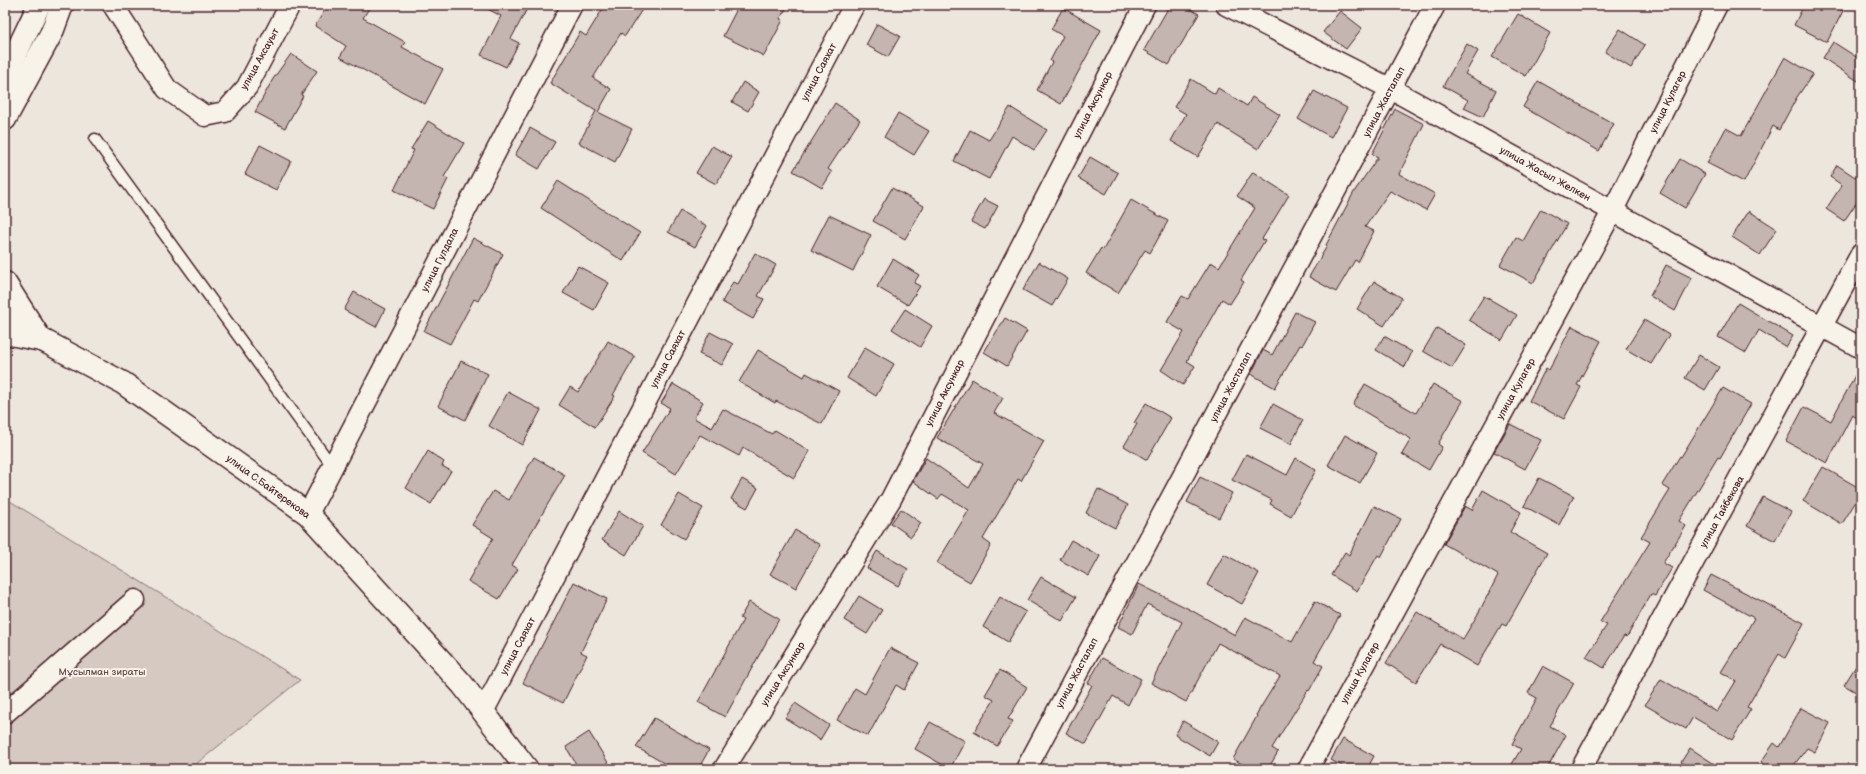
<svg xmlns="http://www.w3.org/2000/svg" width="1866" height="774" viewBox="0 0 1866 774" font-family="'Balsamiq Sans',sans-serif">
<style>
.green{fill:#d5c9c2;stroke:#907476}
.building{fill:#c4b5b0;stroke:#4a1f2b}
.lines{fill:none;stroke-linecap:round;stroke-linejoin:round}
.lane-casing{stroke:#4a1f2b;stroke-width:13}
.street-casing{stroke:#4a1f2b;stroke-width:23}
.secondary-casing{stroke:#4a1f2b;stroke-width:25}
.primary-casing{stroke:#4a1f2b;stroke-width:25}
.lane{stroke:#f7f3e8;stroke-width:10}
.street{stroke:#f7f3e8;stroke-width:20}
.secondary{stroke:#f7f3e8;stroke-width:22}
.primary{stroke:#f7f3e8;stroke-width:22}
.labels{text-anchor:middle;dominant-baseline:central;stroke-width:4;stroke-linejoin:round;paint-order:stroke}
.street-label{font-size:10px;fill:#4a1f2b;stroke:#f7f3e8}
.park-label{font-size:10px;fill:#6d4a51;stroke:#f7f3e8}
</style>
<rect width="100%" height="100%" fill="#ece6dd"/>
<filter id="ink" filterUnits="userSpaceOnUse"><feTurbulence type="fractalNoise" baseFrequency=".025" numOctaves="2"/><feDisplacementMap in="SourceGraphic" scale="8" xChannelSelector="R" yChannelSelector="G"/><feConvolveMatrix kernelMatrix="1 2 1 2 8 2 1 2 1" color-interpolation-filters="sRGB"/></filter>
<g filter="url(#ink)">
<path class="green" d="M5,498L300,680L190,769H5Z"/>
<g class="building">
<path d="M328,5H371L363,18L405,42L402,47L443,69L425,104L340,57L346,46L315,26Z"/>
<path d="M480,5H529L511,39L519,43L506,67L481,55L501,16Z"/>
<path d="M605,5H645L625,36L621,33L593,78L611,89L598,112L632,129L615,162L579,143L596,111L550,83L580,32L586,36Z"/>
<path d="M739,5H788L780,19L783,20L764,56L723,36Z"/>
<path d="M1170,5H1183L1199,14L1169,65L1144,50Z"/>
<path d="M1804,5H1831L1843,11L1827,42L1794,25Z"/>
<path d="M1063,8L1101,30L1061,104L1037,90L1052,62L1050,61L1063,36L1051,29Z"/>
<path d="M1340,11L1362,28L1346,49L1323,32Z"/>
<path d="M1518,14L1550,33L1526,76L1492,57Z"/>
<path d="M877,24L900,36L888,57L866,45Z"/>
<path d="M1620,29L1645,45L1631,68L1605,52Z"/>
<path d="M1833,42L1861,60V83L1823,58Z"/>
<path d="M1467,44L1478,51L1465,74L1496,90L1483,117L1464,108L1468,100L1443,86Z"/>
<path d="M291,54L317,71L301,95L303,96L285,128L255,112L273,79Z"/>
<path d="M1785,57L1813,74L1797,97L1779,130L1773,126L1744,182L1707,163L1726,128L1741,136Z"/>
<path d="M1191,79L1215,94L1218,88L1247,106L1252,97L1280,115L1258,149L1218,124L1198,157L1171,141L1186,114L1174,107Z"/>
<path d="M1538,81L1614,124L1599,151L1523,107Z"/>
<path d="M743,82L759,92L748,111L732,102Z"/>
<path d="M1314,91L1347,108L1331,137L1298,119Z"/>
<path d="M835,103L860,120L828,169L832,172L822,188L793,171Z"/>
<path d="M1010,107L1047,130L1034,150L1012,136L989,179L954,161L970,130L989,140Z"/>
<path d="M1395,109L1424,124L1399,174L1435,194L1426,210L1390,191L1365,227L1374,231L1358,262L1355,260L1336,292L1309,277L1327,246L1326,245L1354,192L1378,157L1372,154Z"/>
<path d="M898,113L929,131L914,155L884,137Z"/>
<path d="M428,121L464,143L444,177L448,179L433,209L394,190L414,150L411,149Z"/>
<path d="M530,128L555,142L539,169L515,155Z"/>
<path d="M260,145L291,161L276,190L245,174Z"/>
<path d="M712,146L732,157L716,184L696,173Z"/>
<path d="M1090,157L1118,173L1106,194L1078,178Z"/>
<path d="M1680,159L1705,174L1685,208L1660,193Z"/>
<path d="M1837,165L1861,181V196L1844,221L1826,209L1842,185L1830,177Z"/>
<path d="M1253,172L1289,195L1262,239L1265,240L1241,280L1244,282L1230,304L1222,299L1187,361L1195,366L1183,385L1161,370L1184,332L1167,322L1182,296L1188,299L1211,262L1219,267L1255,208L1237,196Z"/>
<path d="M558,181L640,233L623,261L541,208Z"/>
<path d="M892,188L924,206L905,239L873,221Z"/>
<path d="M984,199L998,206L985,229L971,222Z"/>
<path d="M1131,200L1168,221L1150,253L1145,250L1118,293L1086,273L1101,248L1103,250Z"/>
<path d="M1541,209L1567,224L1533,283L1500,265L1516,237L1523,241Z"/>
<path d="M680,211L707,226L695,247L668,232Z"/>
<path d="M1749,211L1777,229L1760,255L1732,237Z"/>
<path d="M829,215L871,235L853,271L811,250Z"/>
<path d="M473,238L503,254L478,301L474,299L450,344L424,331Z"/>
<path d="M755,253L776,265L758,296L764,299L753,319L722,302L733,282L738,284Z"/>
<path d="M893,259L919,275L914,283L920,286L908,305L877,287Z"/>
<path d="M1039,262L1068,279L1052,306L1023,290Z"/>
<path d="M1666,265L1692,278L1675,311L1650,296Z"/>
<path d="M578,266L609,283L594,310L563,293Z"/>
<path d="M1374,281L1402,298L1384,326L1357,309Z"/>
<path d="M354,292L385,309L376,327L344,310Z"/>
<path d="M1484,296L1517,315L1502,340L1469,320Z"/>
<path d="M1738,303L1793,336L1786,347L1759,330L1746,353L1718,337Z"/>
<path d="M905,309L932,326L920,347L892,329Z"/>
<path d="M1295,312L1315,322L1302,346L1300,345L1275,388L1251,374L1263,350L1272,355Z"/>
<path d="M1005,318L1027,331L1007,366L984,352Z"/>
<path d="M1644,320L1669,335L1651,364L1626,349Z"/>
<path d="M1572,326L1601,341L1577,385L1581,387L1564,419L1529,401L1546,368L1549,370Z"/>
<path d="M1437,328L1466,345L1452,368L1423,351Z"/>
<path d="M710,332L733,344L722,365L699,354Z"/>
<path d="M1384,336L1412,352L1405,367L1376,350Z"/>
<path d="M608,341L635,357L613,395L615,396L595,427L559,405L570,387L578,392Z"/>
<path d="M865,347L894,364L876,396L847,378Z"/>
<path d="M758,350L804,377L806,373L839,391L822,424L776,401L775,403L739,382Z"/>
<path d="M1699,355L1719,367L1705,390L1685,378Z"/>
<path d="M461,361L488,374L465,420L438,406Z"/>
<path d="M1861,364V420L1852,415L1827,463L1786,441L1804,407L1831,421Z"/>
<path d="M972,379L1003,398L994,413L1044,441L1021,481L1018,479L983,539L991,545L970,582L937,563L969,510L942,494L938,499L913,481L926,458L969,488L983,464L937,438Z"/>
<path d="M673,384L703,402L694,418L712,428L723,409L772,434L775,430L810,451L794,478L743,448L739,456L700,435L676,474L642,453L670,408L661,403Z"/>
<path d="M1365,384L1416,413L1433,384L1463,401L1438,444L1442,447L1429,470L1402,454L1411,439L1353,405Z"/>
<path d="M1723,388L1751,404L1720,458L1718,457L1679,521L1686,526L1663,563L1672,568L1655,596L1651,594L1627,637L1624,636L1604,668L1586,657L1607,625L1600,622L1650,542L1641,537L1670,490L1662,485L1680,456L1681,457Z"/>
<path d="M508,392L541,410L522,445L489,426Z"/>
<path d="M1146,403L1171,418L1147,460L1124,446L1137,424L1134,423Z"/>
<path d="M1273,404L1303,420L1291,444L1260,428Z"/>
<path d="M1510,424L1541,440L1525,469L1494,452Z"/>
<path d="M1345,435L1377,453L1360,483L1328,465Z"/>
<path d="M428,451L444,462L442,466L451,471L431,504L406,488Z"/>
<path d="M1246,454L1287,475L1296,458L1316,470L1291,516L1270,504L1272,500L1232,480Z"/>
<path d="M534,457L565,475L512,565L518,569L499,599L468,581L493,538L472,525L493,491L509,500Z"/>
<path d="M1823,467L1861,489V493L1842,524L1803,501Z"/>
<path d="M1200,477L1232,493L1219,518L1187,502Z"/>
<path d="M1539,478L1574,496L1559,525L1524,506Z"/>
<path d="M742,479L758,488L747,508L731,499Z"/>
<path d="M1098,489L1128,505L1115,528L1086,513Z"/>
<path d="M1483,490L1521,512L1510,532L1547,553L1506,626L1502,624L1477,666L1440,644L1416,682L1386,663L1417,612L1463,639L1479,612L1498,575L1444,544L1465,506L1472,510Z"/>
<path d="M679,494L703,508L684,539L661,525Z"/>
<path d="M1763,497L1791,512L1775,541L1747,526Z"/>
<path d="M1374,506L1401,519L1381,557L1378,555L1357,591L1331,575L1345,552L1349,555Z"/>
<path d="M901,509L921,523L911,537L891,523Z"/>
<path d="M619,511L643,526L626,555L602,540Z"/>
<path d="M795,530L820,545L796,588L770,574Z"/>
<path d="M1071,540L1100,556L1089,576L1060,560Z"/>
<path d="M877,551L908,569L898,586L867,568Z"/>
<path d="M1224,554L1259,573L1242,604L1207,585Z"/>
<path d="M1711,575L1804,623L1785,658L1779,654L1747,707L1751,709L1732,740L1693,717L1686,729L1645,705L1661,679L1717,712L1736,681L1721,672L1736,648L1737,649L1754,618L1703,590Z"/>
<path d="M1041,577L1076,597L1062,621L1027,600Z"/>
<path d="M574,582L607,599L581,652L587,655L563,703L523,683Z"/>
<path d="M1139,584L1189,609L1235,635L1245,617L1292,642L1315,601L1340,615L1314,661L1323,666L1309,691L1308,690L1272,748L1278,752L1268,769H1251L1233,759L1257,716L1256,715L1280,676L1218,643L1186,702L1151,683L1182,622L1147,604L1132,634L1118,627Z"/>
<path d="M859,596L882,610L867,634L844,620Z"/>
<path d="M1000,597L1026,612L1008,642L983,627Z"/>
<path d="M749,602L779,619L725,717L698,702L743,620L740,618Z"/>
<path d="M890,648L919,663L904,690L896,685L868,736L837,720L855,688L865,694Z"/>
<path d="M1102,658L1141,679L1128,705L1113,696L1086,744L1066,733L1092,685L1088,683Z"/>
<path d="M1861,658V695L1844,685Z"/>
<path d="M1543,666L1574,683L1550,726L1566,735L1547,769H1509L1521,749L1512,744L1537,698L1528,693Z"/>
<path d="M1000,670L1027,687L1008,719L1013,721L997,746L974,732L994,700L985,695Z"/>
<path d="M795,703L829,725L820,740L785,718Z"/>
<path d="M1801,708L1830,723L1815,752L1807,748L1791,769H1771L1761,762L1774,743L1779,747Z"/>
<path d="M654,718L709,750L698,769H674L636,747Z"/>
<path d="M1183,721L1218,742L1210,756L1175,735Z"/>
<path d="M930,722L965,741L950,769L915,749Z"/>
<path d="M589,732L612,769H579L566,747Z"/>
<path d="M1343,739L1374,756L1367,769H1347L1331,760Z"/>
<path d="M1690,748L1722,769H1692L1681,762Z"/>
</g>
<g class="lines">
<defs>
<path id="lane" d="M95,139L333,467"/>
<g id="street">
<path d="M113,5L167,89L205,116L225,112L247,87L290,5"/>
<path d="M1226,5L1391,89L1861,348"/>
<path d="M308,514L572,5"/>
<path d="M483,712L854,5"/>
<path d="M5,713L135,600"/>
<path d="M724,769L891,499L1145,5"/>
<path d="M1026,769L1435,5"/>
<path d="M1308,769L1612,212L1717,5"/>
<path d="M1581,769L1861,254"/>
</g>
<path id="secondary" d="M5,320L123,383L308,514L462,684L527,769"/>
<g id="primary">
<path d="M5,76L39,5"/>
<path d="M5,119L52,32L62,5"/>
<path d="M5,283L41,340"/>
<path d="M5,333L41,340"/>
</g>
</defs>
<use href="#lane" class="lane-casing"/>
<use href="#street" class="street-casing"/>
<use href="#secondary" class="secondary-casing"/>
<use href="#primary" class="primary-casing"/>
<use href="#lane" class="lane"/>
<use href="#street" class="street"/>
<use href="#secondary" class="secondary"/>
<use href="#primary" class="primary"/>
</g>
</g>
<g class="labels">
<g class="street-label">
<text transform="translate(260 59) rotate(-61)">улица Аксауыт</text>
<text transform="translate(819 72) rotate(-62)">улица Саяхат</text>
<text transform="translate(1384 102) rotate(-62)">улица Жасталап</text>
<text transform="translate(1668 102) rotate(-63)">улица Кулагер</text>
<text transform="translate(1093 105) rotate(-63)">улица Аксункар</text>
<text transform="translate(1545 174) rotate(29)">улица Жасыл Желкен</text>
<text transform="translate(440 260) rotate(-63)">улица Гулдала</text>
<text transform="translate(668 359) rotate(-62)">улица Саяхат</text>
<text transform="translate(1231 387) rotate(-62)">улица Жасталап</text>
<text transform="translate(1516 389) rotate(-61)">улица Кулагер</text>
<text transform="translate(945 393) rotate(-63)">улица Аксункар</text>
<text transform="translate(268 487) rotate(36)">улица С.Байтерекова</text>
<text transform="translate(1722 512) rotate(-61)">улица Тайбекова</text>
<text transform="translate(518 646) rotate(-62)">улица Саяхат</text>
<text transform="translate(1077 673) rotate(-62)">улица Жасталап</text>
<text transform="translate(1360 673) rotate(-61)">улица Кулагер</text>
<text transform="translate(783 674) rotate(-58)">улица Аксункар</text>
</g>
<g class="park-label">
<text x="102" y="672">Мұсылман зираты</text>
</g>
</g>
<rect width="1866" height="774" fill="none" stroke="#f7f3e8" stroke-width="20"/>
<rect x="10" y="10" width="1846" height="754" fill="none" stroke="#4a1f2b" stroke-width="1.5" filter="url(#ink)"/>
</svg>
